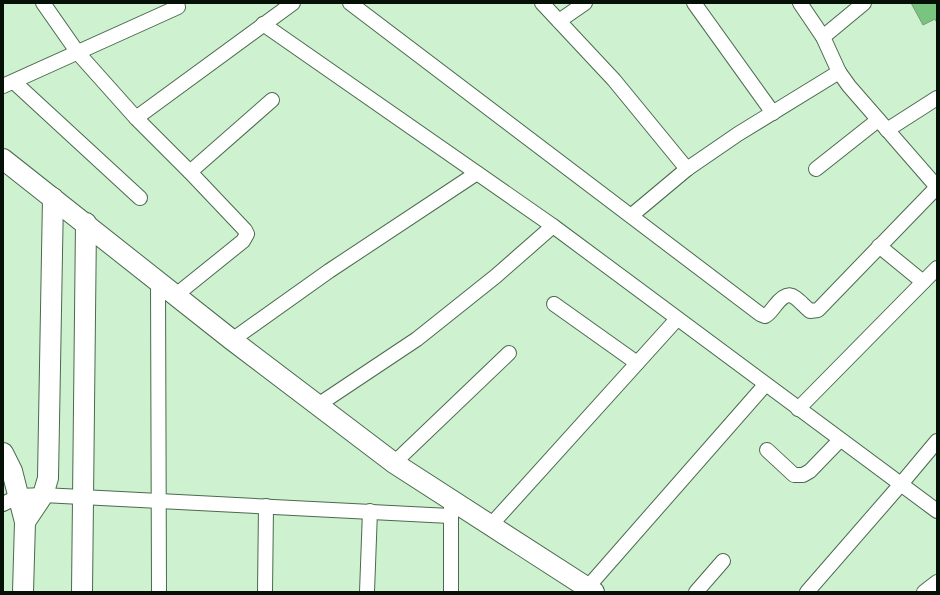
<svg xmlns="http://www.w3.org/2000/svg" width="940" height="595" viewBox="0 0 940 595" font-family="'Nunito Sans',sans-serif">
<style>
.building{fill:#79c47f;stroke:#78997a}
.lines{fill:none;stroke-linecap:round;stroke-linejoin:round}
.street-casing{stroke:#4b6a4d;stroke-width:16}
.secondary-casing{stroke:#4b6a4d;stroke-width:22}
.street{stroke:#fff;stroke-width:14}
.secondary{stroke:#fff;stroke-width:20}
</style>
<rect width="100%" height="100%" fill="#cef1d0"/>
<path class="building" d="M911,3H937V23L935,19L923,25Z"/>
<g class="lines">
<defs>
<g id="street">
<path d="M43,3L78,53L136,118L190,172L245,230L247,234L243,241L176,295"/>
<path d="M350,3L760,314L765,316C769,314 771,311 774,307C790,286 794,297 810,311L818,310L937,187"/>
<path d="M542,3L614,80L687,169"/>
<path d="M694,3L773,113"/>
<path d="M800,3L823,37L839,72L849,86L937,187"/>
<path d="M559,21L585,3"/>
<path d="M263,24L553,226L937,511"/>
<path d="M823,37L864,3"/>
<path d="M14,82L140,198"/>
<path d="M3,86L178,7"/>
<path d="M136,118L293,3"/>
<path d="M887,130L937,98"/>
<path d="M816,169L878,120"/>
<path d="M190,172L272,100"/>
<path d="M632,215L687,169L738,134L839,72"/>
<path d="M879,246L923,282"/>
<path d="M158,281L159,592"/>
<path d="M554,304L637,363"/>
<path d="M232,340L329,271L477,173"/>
<path d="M318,405L417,339L496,276L553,226"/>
<path d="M798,409L937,268"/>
<path d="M767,450L794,475H803L810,471L840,440"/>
<path d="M394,463L509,353"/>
<path d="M3,504L19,496L43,495L450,516"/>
<path d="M490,526L677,319"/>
<path d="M265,592L266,506"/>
<path d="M367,592L370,511"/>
<path d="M451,592V507"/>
<path d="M587,592V588L765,385"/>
<path d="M696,592L723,561"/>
<path d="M807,592L901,484L937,441"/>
<path d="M924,592L937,582"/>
</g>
<g id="secondary">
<path d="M3,159L232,340L394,463L594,592"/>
<path d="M3,453L12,471L25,522L23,592"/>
<path d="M25,522L43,495L48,478L53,198"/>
<path d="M82,592L86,223"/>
</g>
</defs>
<use href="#street" class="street-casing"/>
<use href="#secondary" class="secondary-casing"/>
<use href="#street" class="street"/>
<use href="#secondary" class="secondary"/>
</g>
<rect width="940" height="595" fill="none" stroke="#051006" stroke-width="8"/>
</svg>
